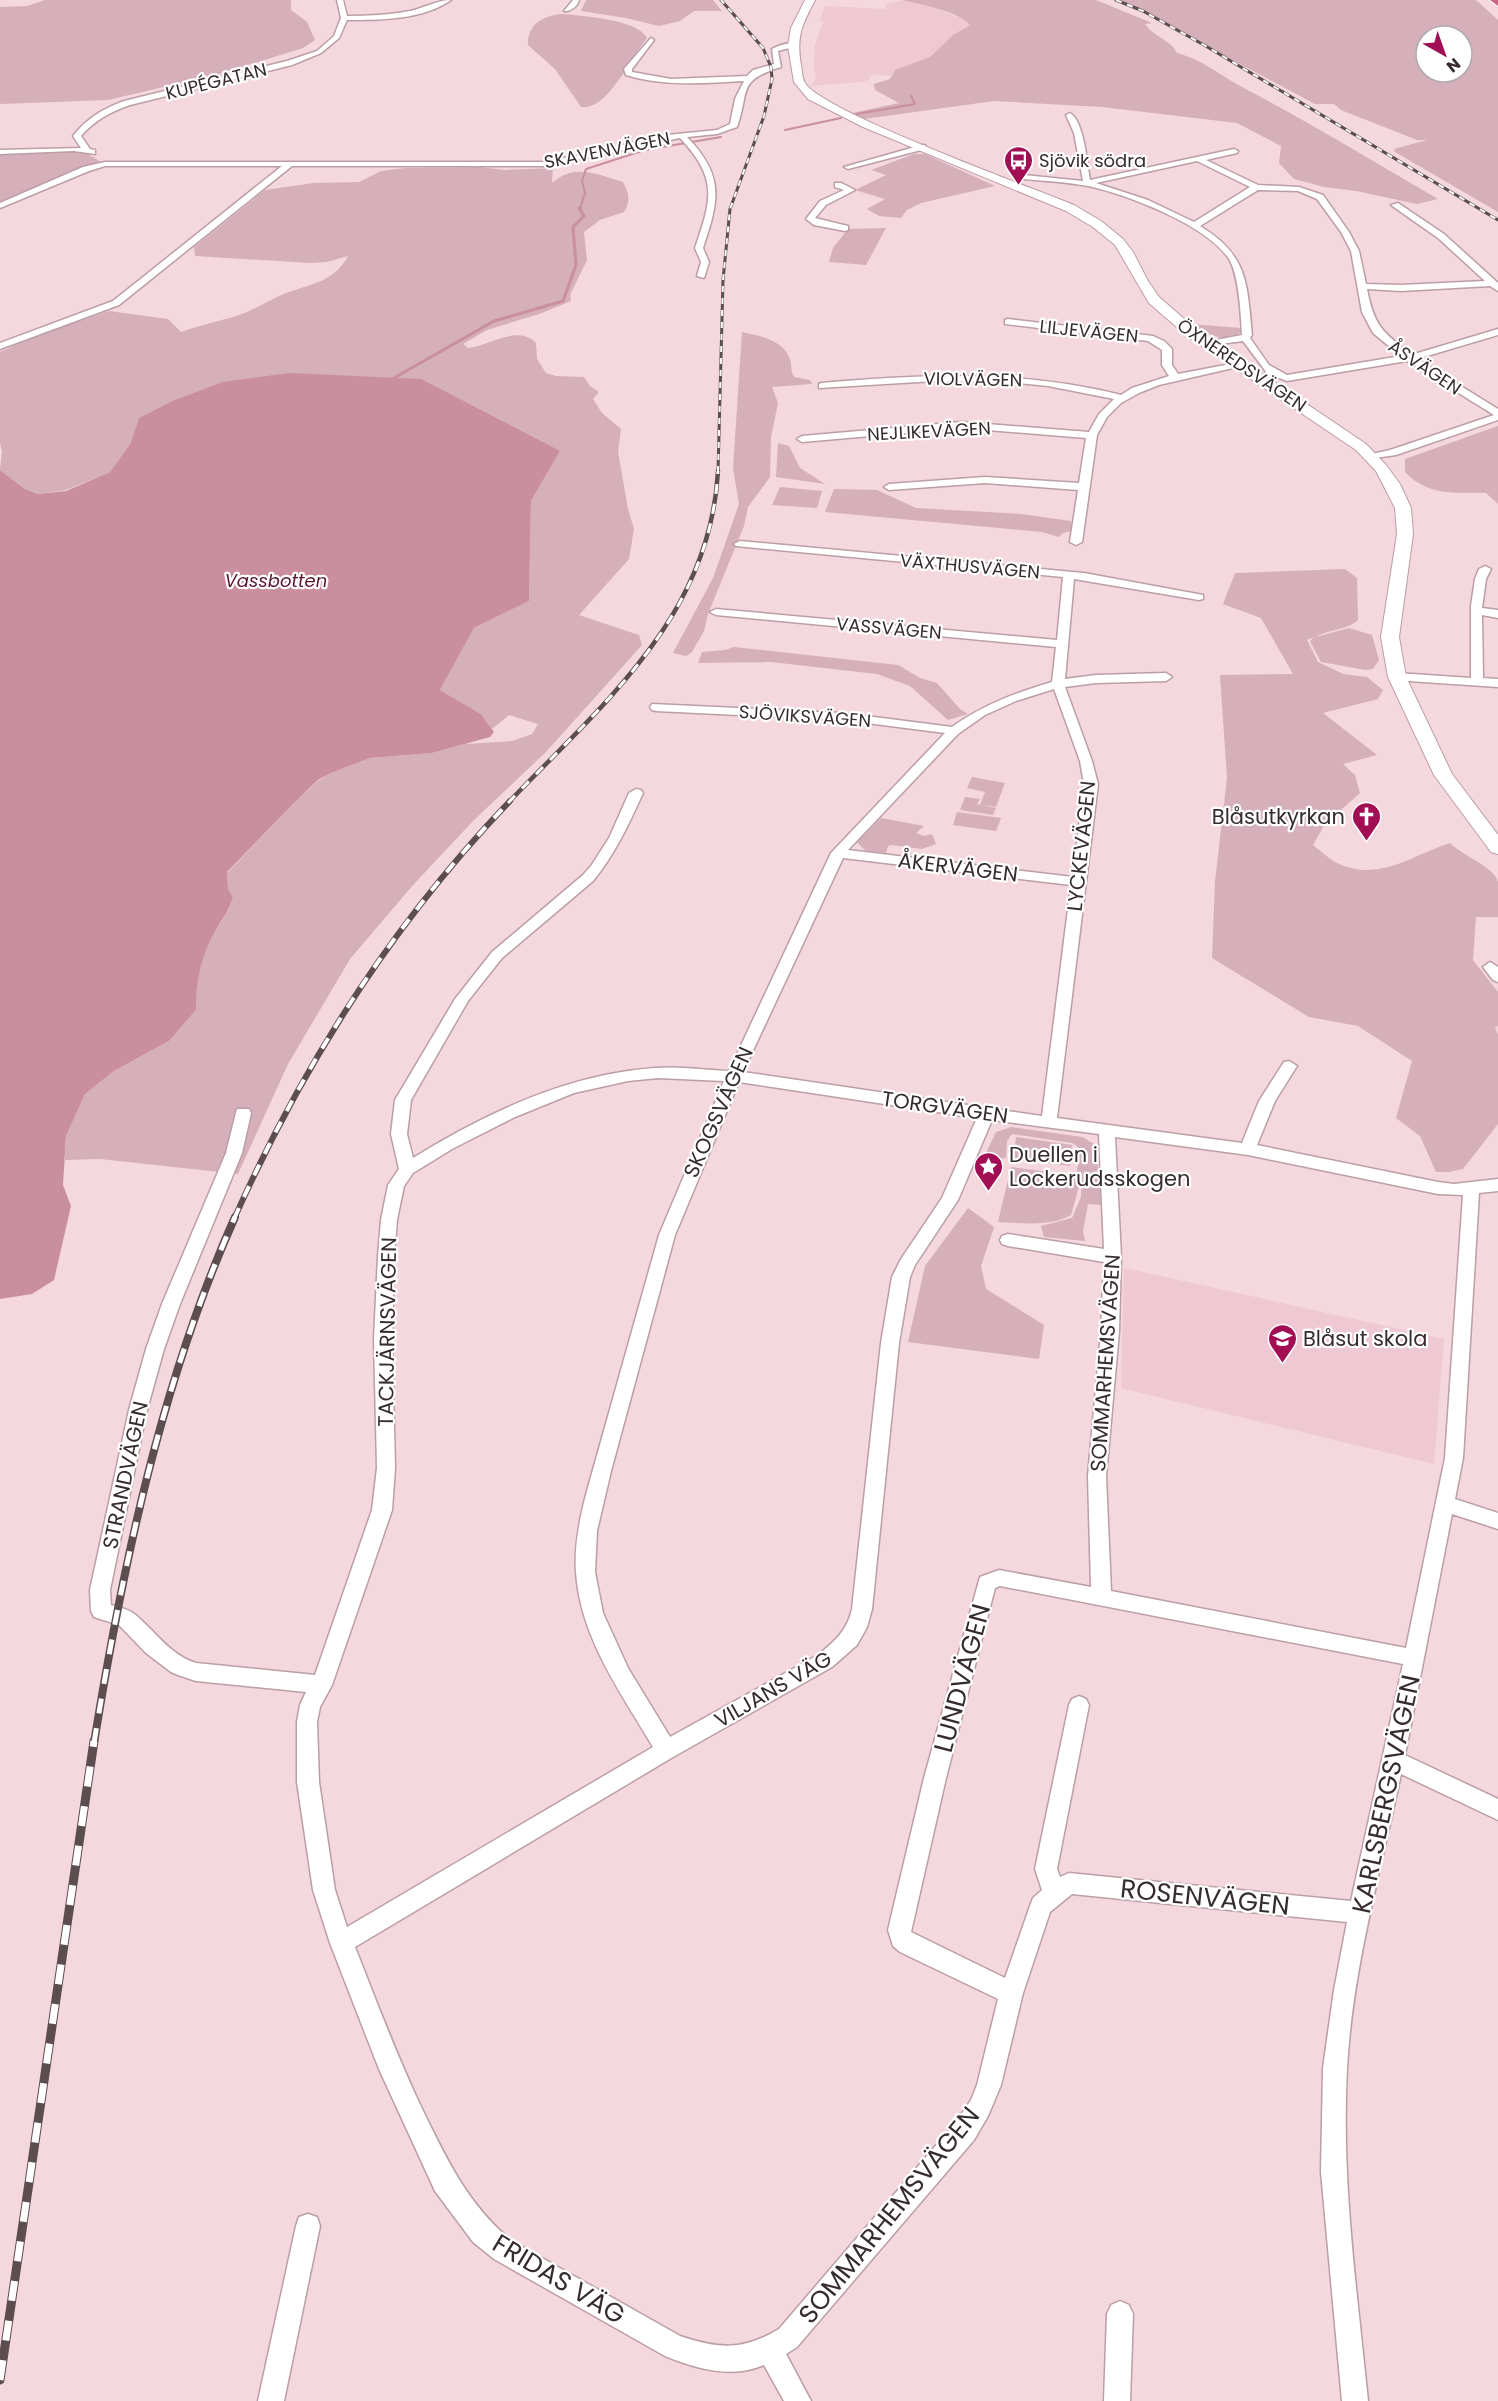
<svg xmlns="http://www.w3.org/2000/svg" width="1498" height="2401" viewBox="0 0 1498 2401" font-family="Poppins,sans-serif">
<style>
.built{fill:#eec8d2}
.green{fill:#d5afb9;fill-rule:evenodd}
.water{fill:#c98f9f}
.lines{fill:none;stroke-linecap:round;stroke-linejoin:round}
.stream-far1{stroke:#c98f9f;stroke-width:2}
.stream{stroke:#c98f9f;stroke-width:3}
.street-casing{stroke:#bb9ea6;stroke-width:3}
.secondary-casing{stroke:#bb9ea6;stroke-width:2}
.highway-casing{stroke:#fff;stroke-width:2}
.street{fill:#fff;fill-rule:evenodd}
.secondary{fill:#fff;fill-rule:evenodd}
.highway{fill:#cb6486;fill-rule:evenodd}
.rail-far4-casing{stroke:#5b4d50;stroke-width:3}
.rail-far3-casing{stroke:#5b4d50;stroke-width:4.5}
.rail-far2-casing{stroke:#5b4d50;stroke-width:6}
.rail-far1-casing{stroke:#5b4d50;stroke-width:8}
.rail-casing{stroke:#5b4d50;stroke-width:9}
.rail-far4{stroke:#fff;stroke-width:2;stroke-dasharray:6;stroke-linecap:butt}
.rail-far3{stroke:#fff;stroke-width:3;stroke-dasharray:10;stroke-linecap:butt}
.rail-far2{stroke:#fff;stroke-width:4;stroke-dasharray:12;stroke-linecap:butt}
.rail-far1{stroke:#fff;stroke-width:5;stroke-dasharray:15;stroke-linecap:butt}
.rail{stroke:#fff;stroke-width:7;stroke-dasharray:20;stroke-linecap:butt}
.labels{text-anchor:middle;dominant-baseline:central;stroke-width:4.5;stroke-linejoin:round;paint-order:stroke}
.far-street-label{font-size:18px;fill:#362b2e;stroke:#fff}
.far-poi-label{font-size:18px;fill:#362b2e;stroke:#fff;text-anchor:start}
.far-water-label{font-size:18px;font-style:italic;fill:#5b1531;stroke:#fff}
.poi-label{font-size:21px;fill:#362b2e;stroke:#fff;text-anchor:start}
.street-label{font-size:21px;fill:#362b2e;stroke:#fff}
.near-street-label{font-size:26px;fill:#362b2e;stroke:#fff}
</style>
<rect width="100%" height="100%" fill="#f5d7de"/>
<g class="built">
<path d="M904,0L937,9L966,20L970,25L953,35L930,57L895,70L890,76L872,74L869,80L861,82L810,86L816,79L814,67L815,45L823,22L820,20L825,6L886,9V4Z"/>
<path d="M1124,1268L1444,1339L1434,1464L1121,1388Z"/>
</g>
<g class="green">
<path d="M45,0H291V10L307,22L315,40L303,48L219,74L108,100L0,104V7L27,6Z"/>
<path d="M586,0H713L722,11H694L680,21L659,26L626,18L581,11Z"/>
<path d="M903,0H1096L1152,23L1145,24C1154,37 1171,40 1177,53C1205,61 1218,74 1242,87C1309,122 1373,161 1438,199L1417,204L1356,191L1324,187L1294,179L1279,163L1281,146L1237,123L1102,107L994,101L864,119L852,113L899,103L875,90L874,84L890,79L895,70L930,57L953,35L970,25C959,11 921,5 903,0Z"/>
<path d="M1120,0H1476L1498,20V212L1395,152L1394,149L1427,140H1417L1341,110L1334,104H1315ZM1426,36H1462V72H1426Z"/>
<path d="M563,14C582,16 637,19 647,38L624,69V73C613,87 600,109 581,107L555,69L528,45C527,24 544,15 563,14Z"/>
<path d="M83,151L103,163L82,168L0,203V153Z"/>
<path d="M914,154H925L995,186L921,203L907,210L901,218L879,216L867,209L885,199L855,190L886,175L871,170Z"/>
<path d="M481,167L504,170L553,168L552,183C574,163 597,174 623,182C629,194 631,200 624,212L600,220L584,232L587,260L570,295L571,301L542,313L487,330L463,344L468,348C490,346 517,324 536,343L537,359L546,373L556,376L584,377L590,386L599,392L593,399L602,413L621,429L618,452L628,509L634,529L629,559L579,615L639,635L642,645L546,752L474,820L413,885L350,959L288,1064L238,1174L100,1159L65,1160L66,1136L85,1094L114,1071L169,1041L196,1010C194,984 202,953 216,930C223,918 230,911 233,897L228,889L227,873L296,801L318,781L331,773L370,758L432,753L465,744L512,741L532,734L538,724L509,715L492,729L481,714L440,690L474,628L529,601L531,501L560,451L222,382L172,401L139,418L130,444L110,472L66,490L39,494L25,489L0,470L2,452L0,442V352L35,336L109,311L168,319L181,332C200,325 220,321 239,315C255,310 270,299 286,293C311,284 334,282 348,256L327,262L310,263L195,256L194,247L265,190L314,183L359,182L381,171L405,168Z"/>
<path d="M886,228L866,265L829,262L833,248L848,229Z"/>
<path d="M1190,324L1241,328V332C1225,345 1205,333 1190,324Z"/>
<path d="M742,332C759,336 782,339 790,359C792,365 790,370 794,377L810,380L812,384L772,387L778,403L771,437L770,477L748,507L744,526L708,614L704,631L692,652L686,656L673,653L713,578L739,504L733,468Z"/>
<path d="M1498,426V504L1486,493C1453,492 1430,497 1405,472V459Z"/>
<path d="M778,443L789,446L800,468L825,484L776,477Z"/>
<path d="M780,487L822,491L817,508L772,505Z"/>
<path d="M834,489L877,490L916,508L1021,514L1071,521L1072,531L1063,533L1059,537L1042,532L825,512Z"/>
<path d="M1345,569L1357,578L1358,620C1348,630 1329,629 1316,637L1349,628L1372,635L1379,660L1373,669L1365,670L1321,662L1310,641L1314,637L1307,640L1318,662L1343,674L1367,677L1383,690L1378,699L1323,713L1377,755L1343,764L1355,775L1360,793L1325,824L1313,845C1321,851 1330,860 1339,864C1379,882 1413,855 1450,843C1461,855 1495,867 1498,882C1498,893 1498,906 1498,917H1476L1473,960L1498,992V1026L1495,1027L1498,1035V1124L1463,1169L1449,1172H1436L1420,1136L1396,1118L1412,1061L1358,1026L1309,1017L1212,958L1215,881L1227,778L1220,675L1293,674L1261,618L1223,604L1235,573Z"/>
<path d="M734,647L898,665L920,678L937,683L960,709L968,714L948,720L910,686L877,674L771,662L698,663L702,652L725,650Z"/>
<path d="M972,777L1005,783L996,807L980,805L996,808L993,815L960,810L965,797L980,799L977,804L980,805L985,792L967,788Z"/>
<path d="M957,812L1001,818L996,831L953,825Z"/>
<path d="M881,818L924,826L916,833L924,836L932,834L936,844L922,849L892,845L888,846L886,853L866,851L857,842Z"/>
<path d="M1011,1127L1082,1137L1096,1145L1101,1205L1088,1204L1083,1231L1085,1241L1044,1237L1041,1226L1072,1218L1081,1197L1082,1176L1071,1215C1049,1227 1022,1223 998,1222L1011,1167L1081,1176L1076,1174L1079,1161L1077,1146L1072,1143L1012,1134L1007,1141L1006,1158L996,1159L986,1153L996,1132Z"/>
<path d="M1016,1137L1072,1145L1070,1166L1013,1159Z"/>
<path d="M968,1208L994,1227L981,1266L986,1289L1044,1325L1039,1359L908,1342L925,1266Z"/>
</g>
<path class="water" d="M290,373L421,379L560,451L531,501L529,601L474,628L440,690L481,714L494,732L490,737L432,753L370,758L331,773L318,780L296,801L227,872L228,889L233,897C229,912 223,917 216,930C202,953 195,983 196,1010L169,1041L114,1071L85,1094L66,1136L63,1185L71,1206L54,1280L32,1294L0,1299V470L25,489L38,494L66,491L110,472L130,444L139,418L172,401L222,382Z"/>
<g class="lines">
<g class="stream-far1">
<path d="M857,114L915,104L911,96"/>
<path d="M785,130L841,118"/>
<path d="M580,209L585,193L582,181L586,169L645,150L721,137"/>
</g>
<path class="stream" d="M394,378L494,321L563,301L576,265L573,227L584,216L579,208"/>
<defs>
<g id="street">
<path d="M337,0H343L347,16C368,16 389,15 410,11C424,8 437,0 451,0C423,20 380,20 347,20L339,38L321,53L292,65L130,105C110,112 95,120 81,136L90,149L95,150V154L74,151L0,154V150L81,148L73,136C87,118 103,109 124,101L287,61L317,51L334,36L341,18Z"/>
<path d="M573,0H579C578,6 570,12 564,11Z"/>
<path d="M651,38L654,40L632,69V72L671,79L747,76L753,70L774,64L772,49C779,45 790,41 797,46L778,51L781,67C736,81 750,91 737,127L717,134L687,137C725,176 719,200 703,248L709,262L704,278L697,276L701,262L695,248C712,198 718,179 680,138L547,166H292L119,305L0,349V343L113,301L282,166H105L89,171L0,208V203L83,167L105,162H547L667,135L717,130L730,124L735,99L744,81C705,83 665,87 626,75L624,69Z"/>
<path d="M1070,113C1084,121 1087,163 1090,180L1234,149L1238,151L1237,153L1206,160L1258,185L1299,187L1323,195L1349,232L1359,251L1366,284L1401,285L1485,281L1438,238L1391,205L1398,203L1444,234L1498,283V291L1490,286L1401,291L1367,289C1374,326 1382,331 1411,355L1498,329V335L1417,359L1498,409V420L1396,455L1367,459V455L1390,450L1494,415L1407,361L1287,381L1267,373L1243,341L1205,346V342L1242,335C1241,315 1239,275 1229,259C1207,225 1126,194 1088,186C1067,182 1045,181 1024,179L1020,177L1024,175L1083,181L1074,133L1066,115ZM1197,161L1250,187L1194,222L1148,200L1096,183ZM1258,190L1298,191L1317,199L1341,232L1351,251L1362,312L1373,333L1401,356L1287,375L1269,365L1250,338L1252,335C1247,283 1248,255 1200,226Z"/>
<path d="M922,145H925V149L848,169L844,167Z"/>
<path d="M835,183H841L855,190L826,205L815,218L848,226V230L845,231L814,225L806,219L820,201L844,190L835,187Z"/>
<path d="M1008,319L1153,336L1164,341L1172,349V365L1178,374L1241,362L1246,365L1159,385L1139,393L1121,403L1107,417L1097,435L1082,542L1076,545L1070,542L1078,490L985,483L889,490L884,487L889,484L985,477L1079,483L1086,438L962,428L802,442L797,439L802,436L962,422L1089,432L1099,414L1114,399L1048,386L1010,382L935,381L819,388V384L822,383C923,374 1021,370 1121,395L1132,388L1169,376L1162,365V350L1148,341L1005,324V320Z"/>
<path d="M740,541L1084,573L1203,595V599L1199,600L1074,579L1065,679L1096,675L1166,673L1172,677L1166,681L1096,683L1065,687L1092,761L1098,784L1057,1118L1242,1143L1259,1101L1284,1062L1289,1061L1297,1066L1275,1101L1257,1145L1438,1182L1454,1184L1498,1179V1191L1479,1193L1463,1458L1455,1499L1498,1513V1529L1452,1514L1405,1755L1498,1799V1820L1401,1774C1381,1870 1352,1971 1347,2069C1341,2181 1357,2291 1368,2401H1342L1321,2172L1323,2068L1334,1990L1347,1922L1072,1894L1050,1912L1023,1993L1001,2085L988,2116L974,2140L797,2347L786,2354L811,2401H784L764,2365C731,2379 697,2369 665,2356L494,2259L473,2242L435,2191L379,2069L330,1943L313,1890L297,1782V1722L300,1705L306,1692L196,1681L178,1675L171,1672L146,1653L119,1625L94,1617L91,1611L90,1590L129,1410L146,1349L162,1304L226,1153L237,1109H249L251,1113L242,1153L180,1304L164,1349L147,1410L110,1590L111,1605C118,1607 127,1609 133,1613C155,1630 168,1654 196,1663L315,1675L372,1510L377,1468L374,1339L378,1256L381,1220L388,1185L399,1169L391,1134L395,1100L455,999L492,952L583,875L591,866L609,838L629,793L636,789L641,790L643,793C629,824 615,854 593,881L502,958L468,1001L411,1100L407,1134L413,1158C486,1113 568,1074 655,1068C679,1066 705,1070 729,1071L831,853L945,733L843,720L656,711L652,710L650,707L652,704L843,713L952,727C983,705 1015,693 1052,682L1056,647L716,615L710,612L716,609L1057,640L1063,577L736,546L734,544ZM1054,689L1080,761L1084,784L1073,877L848,850L958,734L985,715L1016,701ZM843,858L1071,885L1042,1116L743,1072ZM658,1078L724,1081L659,1235L587,1491C580,1517 574,1545 576,1572C580,1637 621,1693 653,1747L347,1927L335,1890L319,1782L317,1722L320,1707L332,1685L392,1510L395,1468L392,1339L394,1256L397,1220L404,1186L413,1173L452,1149L515,1117L574,1093L628,1081ZM739,1082L977,1118L942,1198L901,1259L892,1277L881,1343L852,1609C847,1631 835,1641 818,1655L670,1737L628,1668L603,1613L595,1572L597,1531L611,1471L675,1235ZM992,1120L1099,1134L1104,1249L1008,1234L1002,1236L1000,1240L1002,1244L1008,1246L1104,1262L1101,1332L1088,1476L1091,1587L999,1570L980,1577L924,1778L888,1930L893,1946L900,1952L998,1999L977,2085L971,2100L956,2122L779,2329C743,2351 719,2349 680,2336L512,2241C469,2206 448,2162 424,2113C398,2059 377,2003 355,1947L673,1757L832,1667L857,1645L867,1627L872,1609L899,1343L910,1277L915,1265L958,1200ZM1115,1137L1248,1155L1438,1194L1463,1195L1445,1458L1406,1648L1111,1591L1106,1476L1119,1332L1121,1257ZM1000,1586L1403,1664L1351,1901L1069,1873L1060,1877L1057,1869L1089,1705L1086,1699L1079,1696L1072,1699L1069,1705L1035,1869L1042,1890L1033,1898L1030,1906L1005,1978L911,1932L946,1778L995,1588Z"/>
<path d="M1485,566L1491,569L1486,579L1482,608L1498,610V618L1482,615L1483,678L1498,679V687L1393,680V674L1397,673L1471,678V606L1475,579L1479,569Z"/>
<path d="M1490,962L1498,967V982L1493,980L1483,967Z"/>
<path d="M308,2214L317,2217L320,2226L284,2401H258L296,2226L299,2217Z"/>
<path d="M1120,2301L1129,2305L1133,2314L1130,2401H1104L1107,2314L1111,2305Z"/>
</g>
<path id="secondary" d="M805,0H815C802,25 796,36 801,65C802,70 802,78 805,83C823,112 1030,187 1074,205L1101,221L1123,239L1133,252L1148,281L1159,297L1197,330L1366,444L1386,465L1400,484L1411,508L1413,534L1399,637L1406,677L1452,774L1498,835V854L1491,852L1434,775L1388,677L1381,637L1397,534L1395,508L1376,471L1356,450L1187,336L1149,303L1115,245L1093,227L1066,211L863,127L808,99L794,82L788,46L791,28Z"/>
<path id="highway" d="M1490,0H1498V6Z"/>
</defs>
<use href="#street" class="street-casing"/>
<use href="#secondary" class="secondary-casing"/>
<use href="#highway" class="highway-casing"/>
<use href="#street" class="street"/>
<use href="#secondary" class="secondary"/>
<use href="#highway" class="highway"/>
<defs>
<g id="rail-far4">
<path d="M1116,0L1143,11L1204,45L1498,220"/>
<path d="M718,472L723,280L730,209L764,116L772,79L771,67L763,48L721,0"/>
</g>
<path id="rail-far3" d="M508,803C602,704 710,618 718,471"/>
<path id="rail-far2" d="M234,1219C303,1064 392,924 510,801"/>
<path id="rail-far1" d="M94,1743C123,1564 161,1383 235,1217"/>
<path id="rail" d="M0,2380L94,1741"/>
</defs>
<use href="#rail-far4" class="rail-far4-casing"/>
<use href="#rail-far3" class="rail-far3-casing"/>
<use href="#rail-far2" class="rail-far2-casing"/>
<use href="#rail-far1" class="rail-far1-casing"/>
<use href="#rail" class="rail-casing"/>
<use href="#rail-far4" class="rail-far4"/>
<use href="#rail-far3" class="rail-far3"/>
<use href="#rail-far2" class="rail-far2"/>
<use href="#rail-far1" class="rail-far1"/>
<use href="#rail" class="rail"/>
</g>
<defs>
<symbol id="bus-pin" viewBox="-11 -11 22 30"><path d="M0 17L-7.5 6A9.5 9.5 0 1 1 7.5 6Z" fill="#a10e53" stroke="#fff"/><path d="M-5-6H5V4H4V6H2V4H-2V6H-4V4H-5ZM-3.5-4V0h7V-4ZM-3.5 1.2v1.5H-2V1.2ZM2 1.2v1.5H3.5V1.2Z" fill="#fff"/></symbol>
<symbol id="church-pin" viewBox="-11 -11 22 30"><path d="M0 17L-7.5 6A9.5 9.5 0 1 1 7.5 6Z" fill="#a10e53" stroke="#fff"/><path d="M-1.2-6h2.4v3.5h3.3v2.4h-3.3V6h-2.4V-.1h-3.3v-2.4h3.3Z" fill="#fff"/></symbol>
<symbol id="sight-pin" viewBox="-11 -11 22 30"><path d="M0 17L-7.5 6A9.5 9.5 0 1 1 7.5 6Z" fill="#a10e53" stroke="#fff"/><path d="M0-6L1.8-2.2L6-1.7L2.9 1.2L3.7 5.4L0 3.3L-3.7 5.4L-2.9 1.2L-6-1.7L-1.8-2.2Z" fill="#fff"/></symbol>
<symbol id="school-pin" viewBox="-11 -11 22 30"><path d="M0 17L-7.5 6A9.5 9.5 0 1 1 7.5 6Z" fill="#a10e53" stroke="#fff"/><path d="M0-5L7-2L0 1L-7-2ZM-4 1L0 2.5L4 1V4Q0 6-4 4Z" fill="#fff"/></symbol>
</defs>
<g fill-rule="evenodd">
<use href="#bus-pin" x="1002" y="144" width="33" height="45"/>
<use href="#church-pin" x="1350" y="800" width="33" height="45"/>
<use href="#sight-pin" x="972" y="1150" width="33" height="45"/>
<use href="#school-pin" x="1266" y="1322" width="33" height="45"/>
</g>
<g class="labels">
<g class="far-street-label">
<text transform="translate(216 81) rotate(-14)">KUPÉGATAN</text>
<text transform="translate(607 150) rotate(-11)">SKAVENVÄGEN</text>
<text transform="translate(1089 331) rotate(6)">LILJEVÄGEN</text>
<text transform="translate(1242 365) rotate(34)">ÖXNEREDSVÄGEN</text>
<text transform="translate(1425 367) rotate(34)">ÅSVÄGEN</text>
<text transform="translate(973 379) rotate(1)">VIOLVÄGEN</text>
<text transform="translate(929 431) rotate(-3)">NEJLIKEVÄGEN</text>
<text transform="translate(970 566) rotate(5)">VÄXTHUSVÄGEN</text>
<text transform="translate(889 628) rotate(5)">VASSVÄGEN</text>
<text transform="translate(805 716) rotate(4)">SJÖVIKSVÄGEN</text>
</g>
<g class="far-poi-label">
<text x="1039" y="160">Sjövik södra</text>
</g>
<g class="far-water-label">
<text x="276" y="580">Vassbotten</text>
</g>
<g class="poi-label">
<text x="1345" y="816" text-anchor="end">Blåsutkyrkan</text>
<text x="1009" y="1154">Duellen i<tspan x="1009" dy="24">Lockerudsskogen</tspan></text>
<text x="1303" y="1338">Blåsut skola</text>
</g>
<g class="street-label">
<text transform="translate(1081 846) rotate(-84)">LYCKEVÄGEN</text>
<text transform="translate(958 867) rotate(7)">ÅKERVÄGEN</text>
<text transform="translate(945 1107) rotate(8)">TORGVÄGEN</text>
<text transform="translate(718 1112) rotate(-66)">SKOGSVÄGEN</text>
<text transform="translate(387 1332) rotate(-89)">TACKJÄRNSVÄGEN</text>
<text transform="translate(1105 1363) rotate(-86)">SOMMARHEMSVÄGEN</text>
<text transform="translate(125 1475) rotate(-78)">STRANDVÄGEN</text>
<text transform="translate(773 1689) rotate(-30)">VILJANS VÄG</text>
</g>
<g class="near-street-label">
<text transform="translate(962 1678) rotate(-75)">LUNDVÄGEN</text>
<text transform="translate(1386 1794) rotate(-78)">KARLSBERGSVÄGEN</text>
<text transform="translate(1205 1897) rotate(6)">ROSENVÄGEN</text>
<text transform="translate(889 2215) rotate(-51)">SOMMARHEMSVÄGEN</text>
<text transform="translate(559 2279) rotate(31)">FRIDAS VÄG</text>
</g>
</g>
<g transform="translate(1444 54) rotate(140)"><circle r="28" fill="#ffffff" stroke="#afaaab" stroke-width="1.5"/>
<path d="M0-4.5L10 22L0 15L-10 22Z" fill="#a10e53"/>
<text y="-9" font-size="16" font-weight="bold" text-anchor="middle" fill="#362b2e">N</text>
</g>
</svg>
